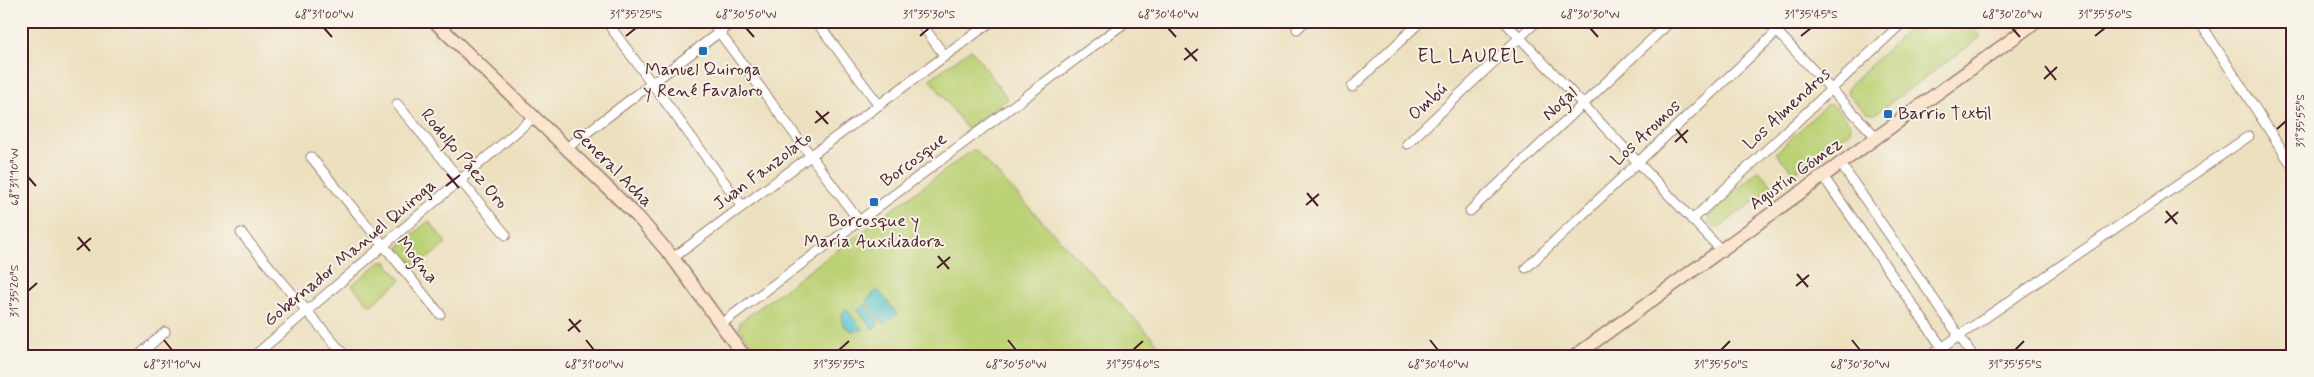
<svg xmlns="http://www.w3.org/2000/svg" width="2314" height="377" viewBox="0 0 2314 377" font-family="Mynerve,sans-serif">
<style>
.green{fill:#bbd175;stroke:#827850}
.water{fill:#56c3cb;stroke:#50717b}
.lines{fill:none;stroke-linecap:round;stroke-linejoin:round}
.minor-casing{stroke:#9b8075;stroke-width:11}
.secondary-casing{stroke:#9b8075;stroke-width:15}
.minor{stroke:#fff;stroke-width:9}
.secondary{stroke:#fce5cf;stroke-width:12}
.ticks{fill:none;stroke:#4a1f2b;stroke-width:2}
.poi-dot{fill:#1f6fb2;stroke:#f7f3e8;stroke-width:2}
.labels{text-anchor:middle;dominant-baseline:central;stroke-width:4;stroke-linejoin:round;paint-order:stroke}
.poi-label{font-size:18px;fill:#4a1f2b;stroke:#f7f3e8}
.street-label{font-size:18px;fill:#4a1f2b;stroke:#f7f3e8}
.neighbourhood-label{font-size:19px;letter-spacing:1px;fill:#4a1f2b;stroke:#f7f3e8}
.neatline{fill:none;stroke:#4a1f2b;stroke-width:2}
.ticks-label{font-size:12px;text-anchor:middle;fill:#4a1f2b}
</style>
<rect width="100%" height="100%" fill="#f7f3e8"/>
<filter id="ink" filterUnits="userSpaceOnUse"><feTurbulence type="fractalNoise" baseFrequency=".02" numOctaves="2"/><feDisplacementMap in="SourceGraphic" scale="10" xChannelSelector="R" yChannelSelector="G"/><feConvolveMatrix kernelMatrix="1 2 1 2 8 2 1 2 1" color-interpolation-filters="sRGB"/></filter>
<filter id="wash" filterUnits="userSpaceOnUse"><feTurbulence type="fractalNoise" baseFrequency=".0096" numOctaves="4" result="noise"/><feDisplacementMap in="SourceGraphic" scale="20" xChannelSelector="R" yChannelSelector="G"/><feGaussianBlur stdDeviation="1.12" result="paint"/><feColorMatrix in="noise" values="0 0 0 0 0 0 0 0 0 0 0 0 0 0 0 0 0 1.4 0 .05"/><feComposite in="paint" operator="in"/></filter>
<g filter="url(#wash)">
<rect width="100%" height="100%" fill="#ece0bf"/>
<g class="green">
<path d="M1917,21H1966L1981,37L1875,114L1866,113L1848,94V87Z"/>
<path d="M971,49L1008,99L967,129L930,79Z"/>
<path d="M1826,105H1833L1851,124L1850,132L1794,173L1776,153Z"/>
<path d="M974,149L1164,350L1156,356H760L739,329L740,322Z"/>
<path d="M1758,170L1774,187L1719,227H1712L1709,224V216Z"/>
<path d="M429,221L446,243L415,269L399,250L400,245Z"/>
<path d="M380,262H386L401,280L370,306L352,285Z"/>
</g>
<g class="water">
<path d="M878,290L897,314L884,324L866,300Z"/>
<path d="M866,304L878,320L876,321L879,324L873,329L858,310Z"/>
<path d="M846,309L863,330L852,331L843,325L841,316Z"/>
</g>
</g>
<g filter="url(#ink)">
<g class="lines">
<defs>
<g id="minor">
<path d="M606,21L742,206"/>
<path d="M711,21L859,221"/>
<path d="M816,21L879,105"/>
<path d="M919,21L945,56"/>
<path d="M1504,21L1721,250"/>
<path d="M1767,21L1876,137"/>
<path d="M2199,21L2293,167"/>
<path d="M1297,29L1305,21"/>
<path d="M1352,87L1421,21"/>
<path d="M397,104L506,235"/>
<path d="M1407,144L1537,21"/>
<path d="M568,147L734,21"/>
<path d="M311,157L440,314"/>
<path d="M1840,163L1973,356"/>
<path d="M1823,176L1948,356"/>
<path d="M1470,211L1671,21"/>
<path d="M1692,220L1904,21"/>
<path d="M241,233L345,356"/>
<path d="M673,258L992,21"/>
<path d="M1526,268L1788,21"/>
<path d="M721,324L1127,21"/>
<path d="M138,356L165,332"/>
<path d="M254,356L535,116"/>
<path d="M1930,356L2249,136"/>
</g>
<g id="secondary">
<path d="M434,21L638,217L673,258L744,356"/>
<path d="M1575,356L2037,21"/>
</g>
</defs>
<use href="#minor" class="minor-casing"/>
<use href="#secondary" class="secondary-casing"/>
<use href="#minor" class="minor"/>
<use href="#secondary" class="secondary"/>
</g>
</g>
<path class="ticks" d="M324,28L332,37M746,28L754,37M1168,28L1176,37M1590,28L1598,37M2012,28L2020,37M626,36L636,28M920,36L929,28M1801,36L1811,28M2095,36L2105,28M1185,48L1197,61M1184,60L1198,49M2045,66L2056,80M2044,79L2057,67M816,111L828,124M815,123L829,112M1676,129L1687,143M2277,129L2286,121M1675,142L1688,130M447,174L459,188M28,177L36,186M446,186L460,175M1307,193L1318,206M1306,205L1319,194M2166,211L2177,224M2165,223L2178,212M78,237L90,251M77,250L91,238M938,256L949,269M937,268L950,257M1797,274L1808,287M1796,286L1809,275M28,291L37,283M569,319L580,332M568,331L581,320M164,340L172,350M586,340L594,350M1008,340L1016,350M1430,340L1438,350M1852,340L1860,350M839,350L849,341M1133,350L1143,341M1721,350L1730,341M2015,350L2024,341"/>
<g class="poi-dot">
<rect x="698" y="46" width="10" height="10" rx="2.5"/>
<rect x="1883" y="109" width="10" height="10" rx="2.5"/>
<rect x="869" y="197" width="10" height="10" rx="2.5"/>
</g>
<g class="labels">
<g class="poi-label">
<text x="703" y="70">Manuel Quiroga<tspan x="703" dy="21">y René Favaloro</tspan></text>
<text x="1898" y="114" text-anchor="start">Barrio Textil</text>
<text x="874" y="221">Borcosque y<tspan x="874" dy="21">María Auxiliadora</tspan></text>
</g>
<g class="street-label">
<text transform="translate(1428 102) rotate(-43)">Ombú</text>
<text transform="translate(1560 104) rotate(-43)">Nogal</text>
<text transform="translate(1787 109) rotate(-43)">Los Almendros</text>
<text transform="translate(1646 133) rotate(-43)">Los Aromos</text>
<text transform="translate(464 159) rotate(50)">Rodolfo Páez Oro</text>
<text transform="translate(914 160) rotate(-37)">Borcosque</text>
<text transform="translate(612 167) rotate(45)">General Acha</text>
<text transform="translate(763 171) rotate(-37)">Juan Fanzolato</text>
<text transform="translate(1796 174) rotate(-36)">Agustín Gómez</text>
<text transform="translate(350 253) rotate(-40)">Gobernador Manuel Quiroga</text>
<text transform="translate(417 260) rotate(51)">Mogna</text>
</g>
<g class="neighbourhood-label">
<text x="1471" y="56">EL LAUREL</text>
</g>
</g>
<rect width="2314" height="377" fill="none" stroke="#f7f3e8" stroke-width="55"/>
<rect x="28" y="28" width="2258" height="322" class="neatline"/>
<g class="ticks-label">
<text x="324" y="18">68°31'00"W</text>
<text x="636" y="18">31°35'25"S</text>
<text x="746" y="18">68°30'50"W</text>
<text x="929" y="18">31°35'30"S</text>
<text x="1168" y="18">68°30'40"W</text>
<text x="1590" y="18">68°30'30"W</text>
<text x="1811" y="18">31°35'45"S</text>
<text x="2012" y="18">68°30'20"W</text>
<text x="2105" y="18">31°35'50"S</text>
<text transform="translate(2300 121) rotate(-90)" y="4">31°35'55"S</text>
<text transform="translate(14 177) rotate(-90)" y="4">68°31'10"W</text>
<text transform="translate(14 291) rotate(-90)" y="4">31°35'20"S</text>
<text x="172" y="368">68°31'10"W</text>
<text x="594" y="368">68°31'00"W</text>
<text x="839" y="368">31°35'35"S</text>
<text x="1016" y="368">68°30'50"W</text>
<text x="1133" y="368">31°35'40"S</text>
<text x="1438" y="368">68°30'40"W</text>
<text x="1721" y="368">31°35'50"S</text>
<text x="1860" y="368">68°30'30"W</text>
<text x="2015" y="368">31°35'55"S</text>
</g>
</svg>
